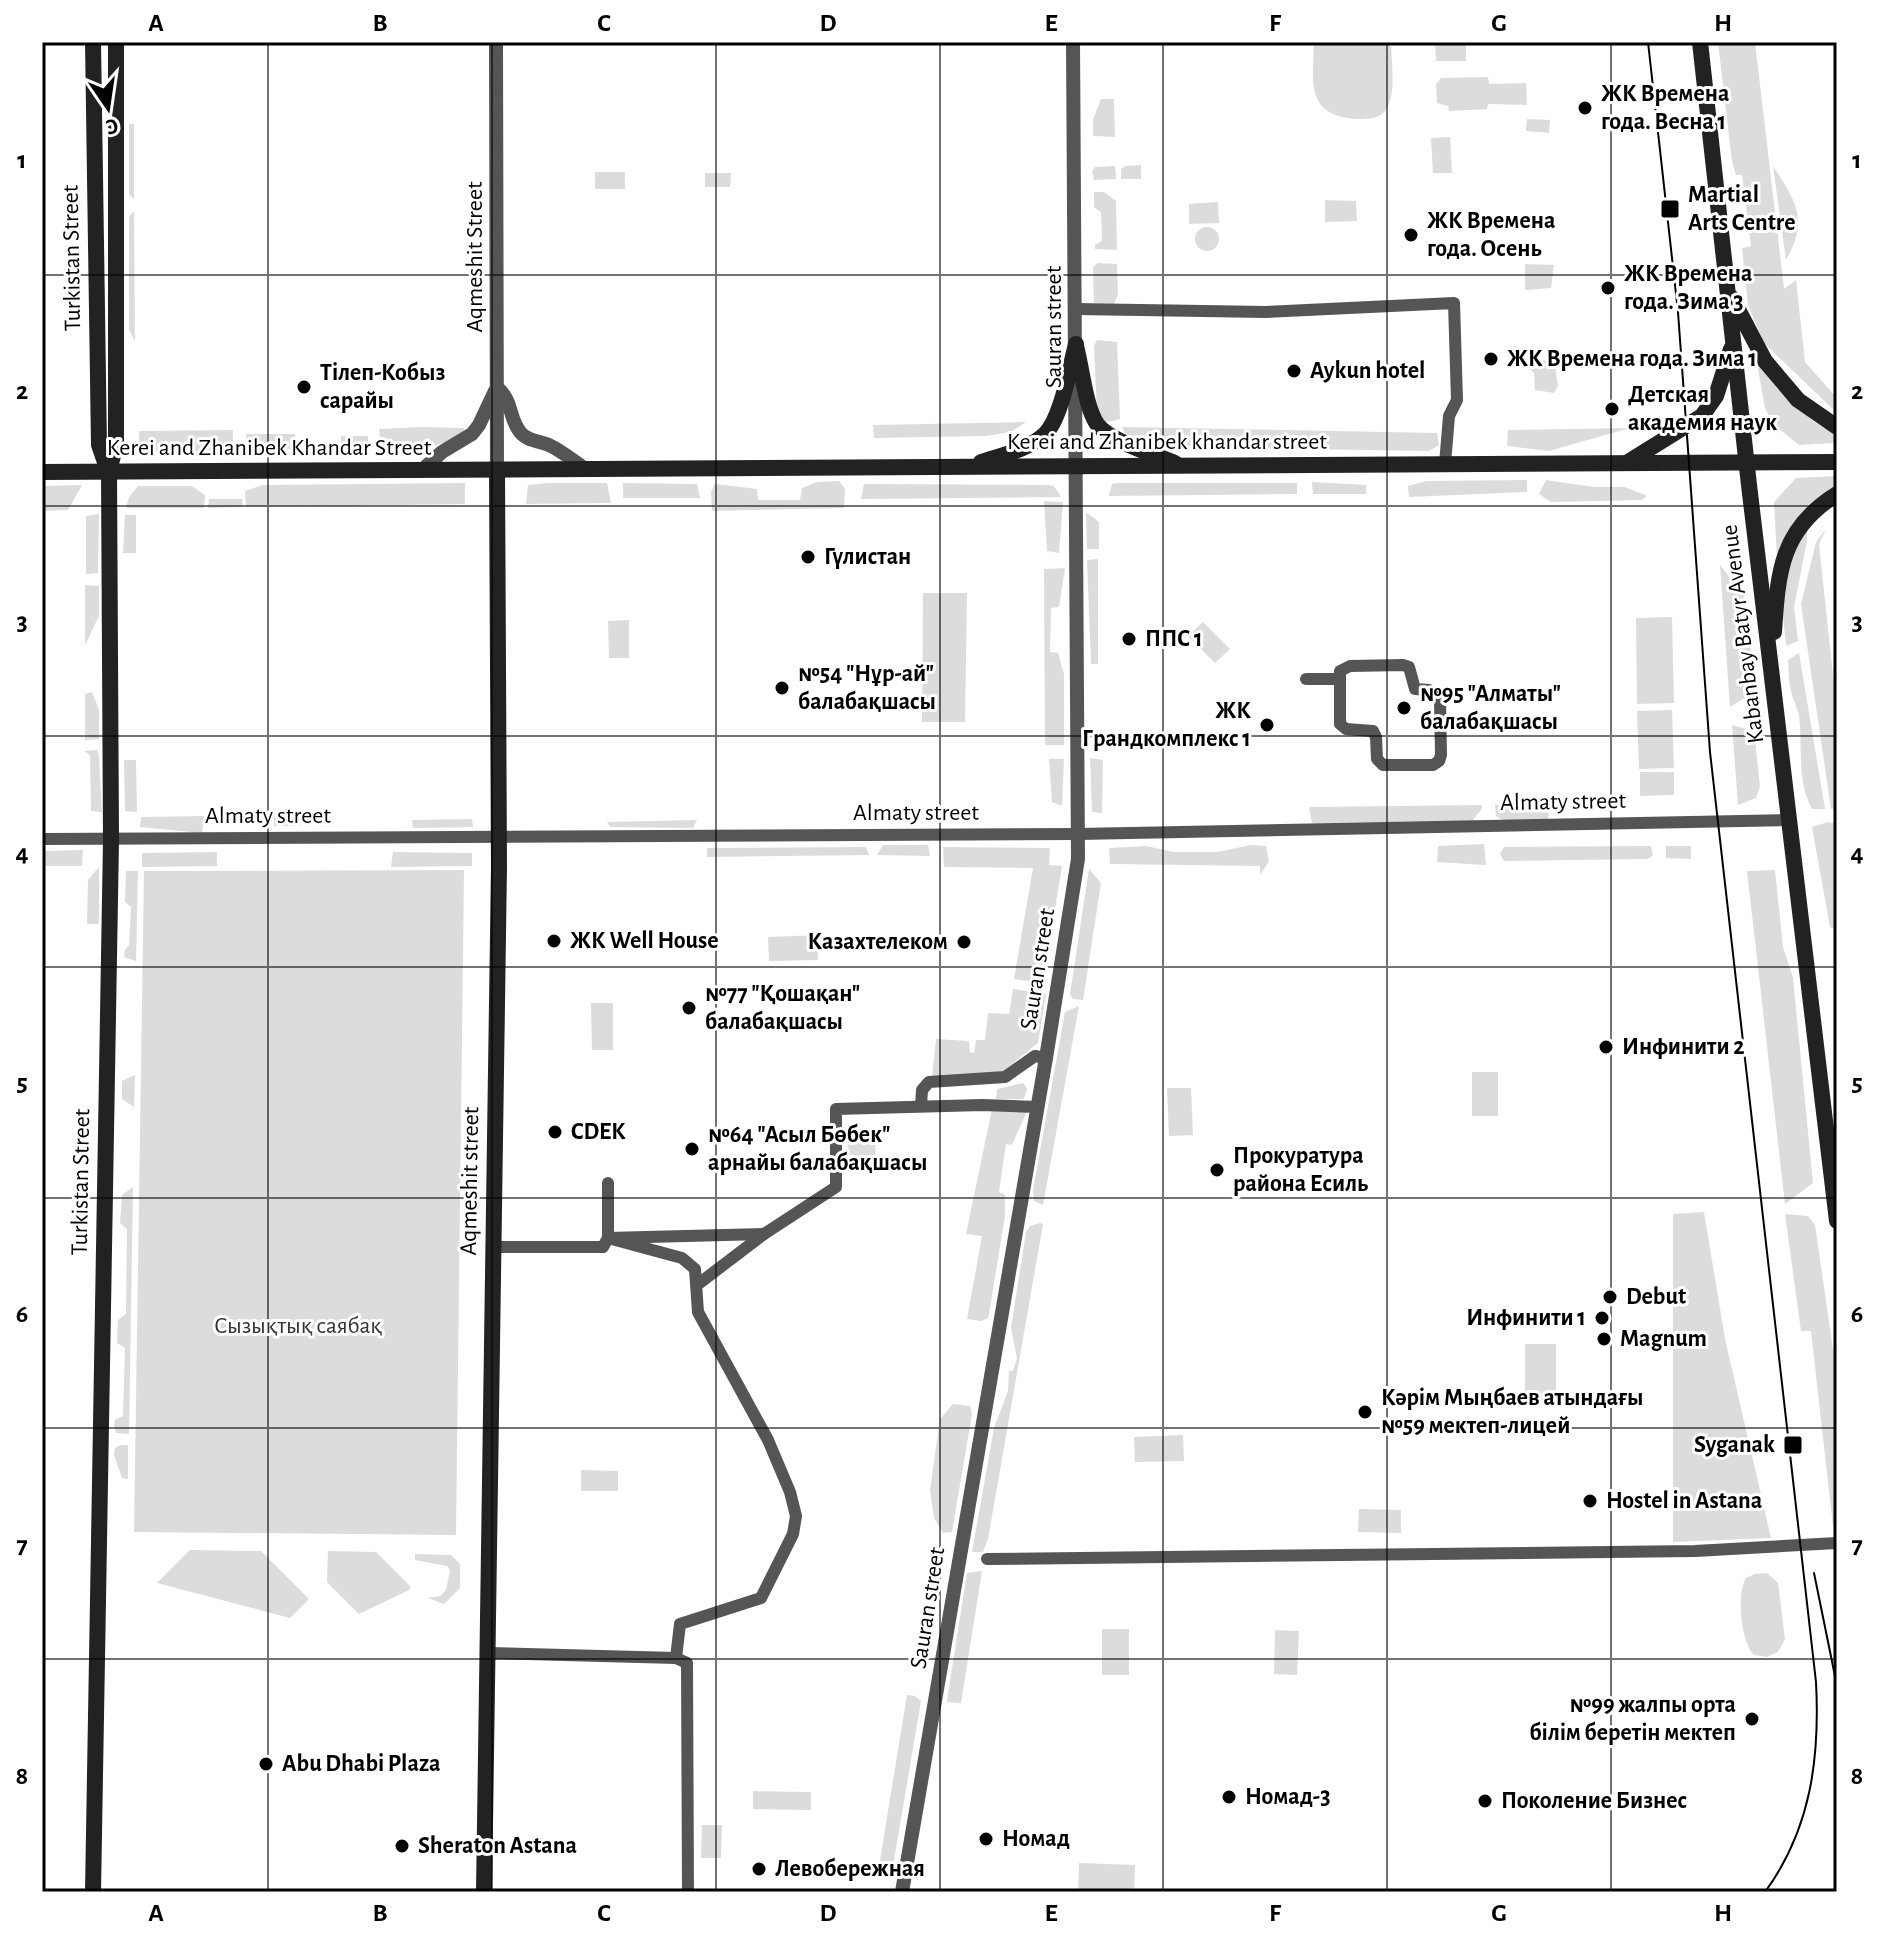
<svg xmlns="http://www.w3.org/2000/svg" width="1879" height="1934" viewBox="0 0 1879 1934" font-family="'Alegreya Sans',sans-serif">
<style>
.green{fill:#dcdcdc}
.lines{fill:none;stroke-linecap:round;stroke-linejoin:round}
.minor{stroke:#555;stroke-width:12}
.tertiary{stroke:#555;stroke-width:14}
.secondary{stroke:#222;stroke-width:16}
.tram{stroke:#000;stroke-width:2}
.grid{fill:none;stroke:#000;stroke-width:2;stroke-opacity:0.55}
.poi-dot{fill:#000;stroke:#fff;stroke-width:3}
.labels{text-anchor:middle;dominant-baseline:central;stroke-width:6;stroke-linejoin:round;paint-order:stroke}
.poi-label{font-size:24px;font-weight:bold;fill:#000;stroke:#fff;text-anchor:start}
.street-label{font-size:24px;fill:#000;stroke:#fff}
.park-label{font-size:24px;fill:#333;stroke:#fff}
.neatline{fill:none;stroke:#000;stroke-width:3}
.grid-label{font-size:26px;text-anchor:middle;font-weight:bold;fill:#000}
</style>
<rect width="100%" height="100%" fill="#fff"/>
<g class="green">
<path d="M1314,42H1391C1391,61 1397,94 1386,110C1379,119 1368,119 1358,119C1305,116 1313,83 1314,42Z"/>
<path d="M1435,42H1466V61H1436Z"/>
<path d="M1718,42H1755L1784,289L1796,280L1805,362L1837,398V413L1764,343L1748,305L1742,248L1751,246L1742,175H1736L1732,162Z"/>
<path d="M1488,77L1489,84L1526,83L1527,105L1488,104L1487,109L1449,111L1448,106L1437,103L1436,84L1441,78Z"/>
<path d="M1101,99H1114L1115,137L1093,136V120Z"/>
<path d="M1527,119L1550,120L1549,133L1526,131Z"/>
<path d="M129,124H134V199L129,194Z"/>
<path d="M1450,137L1452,173H1433L1431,138Z"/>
<path d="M1141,165V179H1121V169L1125,166Z"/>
<path d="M1115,166L1116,179L1094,180L1092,171L1095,167Z"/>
<path d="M1773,166C1796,201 1809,220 1786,260Z"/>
<rect x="595" y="172" width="30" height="17"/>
<path d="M705,173H731L730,187H705Z"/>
<path d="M1094,192H1104L1116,201L1117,250L1095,249V245L1102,241L1101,212L1094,207Z"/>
<path d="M1325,200L1356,201L1357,221L1325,222Z"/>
<path d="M1218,202L1219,223L1189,224V204Z"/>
<path d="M134,211L135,341L129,330V217Z"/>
<circle cx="1207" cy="239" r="12"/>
<path d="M1098,263L1117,264L1118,294L1114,304L1094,303L1093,267Z"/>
<path d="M1525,264L1554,265L1551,288L1525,290Z"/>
<path d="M1097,340L1117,342L1120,419L1103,423L1097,412L1094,346Z"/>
<path d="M1528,352L1534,353L1537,361L1554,360L1558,386L1554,393L1535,390L1534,373L1527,366Z"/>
<path d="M1756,358C1779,385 1802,421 1837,434V443L1799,445L1773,424L1765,408Z"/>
<path d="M1026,422L1011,432L986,436L874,438L873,425Z"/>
<path d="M422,427L464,428V434C438,450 410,448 381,447L379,429Z"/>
<path d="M1122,427L1437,433L1439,445L1429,451L1171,447L1126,436Z"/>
<path d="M1630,428L1549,451L1507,446L1508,430Z"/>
<path d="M233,430V452H139V431Z"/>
<rect x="246" y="434" width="49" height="15"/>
<rect x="341" y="436" width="27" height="12"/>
<path d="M1837,476V485C1804,504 1793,525 1777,557L1774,502L1796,478Z"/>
<path d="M1527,480V492L1409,497L1408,486L1427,481Z"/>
<path d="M1546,480L1594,487H1625L1647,496L1642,500L1551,502L1539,494Z"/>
<path d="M839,481L845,489L844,508L712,511L711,492L715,484L757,489L758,500H800L802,488L817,482Z"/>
<path d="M1312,482L1366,485V494H1313Z"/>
<path d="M465,483V504L246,507L245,491L263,485Z"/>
<path d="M548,483H607L611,503L526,504L528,485Z"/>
<path d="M623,483L697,484L700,498H623Z"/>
<path d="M1120,483H1297V494L1109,496L1112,484Z"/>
<path d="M864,484L1049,485L1054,486L1061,497L861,499Z"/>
<path d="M82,485L68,510L42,511V486Z"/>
<path d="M138,486H192L205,495L204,508H126L129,497Z"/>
<path d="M209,499H242L243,507L208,508Z"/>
<path d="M1044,501L1063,502L1059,553L1047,551Z"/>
<path d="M1086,512L1099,522V549H1087Z"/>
<path d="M99,514L98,573L86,574V516Z"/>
<path d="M125,515H136V553H123Z"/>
<path d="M1807,529V541L1794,607L1798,641L1786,646L1782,604L1784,568Z"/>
<path d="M1826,529L1819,544L1837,713V808L1831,809L1801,604L1816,542Z"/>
<path d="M1098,559V664H1091L1087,560Z"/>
<path d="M1720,565L1744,596L1756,691L1730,707Z"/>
<path d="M1065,568L1059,607L1051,608L1050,652L1058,653L1064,674V745H1045L1044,569Z"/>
<path d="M85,585L99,586V616L85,645Z"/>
<path d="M923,593H967L965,722H922Z"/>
<path d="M1672,617L1674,703L1637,704L1636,618Z"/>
<path d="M629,620V658H609L608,621Z"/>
<path d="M1203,622L1230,649L1215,663L1188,636Z"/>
<path d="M1799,653L1825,809H1812C1796,779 1803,747 1799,715C1797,707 1793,700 1791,691C1788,681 1789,670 1788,660Z"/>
<path d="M92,692L99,710V739L85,740V694Z"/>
<path d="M1672,710L1674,768L1639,769L1637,711Z"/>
<path d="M1732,725L1754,731L1760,787L1756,798L1738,805Z"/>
<path d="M97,750L99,757L102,812L91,811L90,755L84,751Z"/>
<path d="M1090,758L1103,760L1102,813L1092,812Z"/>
<path d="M1049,759H1064L1062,806L1052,802Z"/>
<path d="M124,760H136L137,812L125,811Z"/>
<path d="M1640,772H1674V795L1640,796Z"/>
<path d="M1482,805L1481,810L1472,821L1312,823L1309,807Z"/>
<path d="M1495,805L1550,806L1548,819L1504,821L1496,816Z"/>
<path d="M302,814L300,826H274V815Z"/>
<path d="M204,816L202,833L140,827L141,817Z"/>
<path d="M472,819L473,827L413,828L412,820Z"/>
<path d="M697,820L693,828L610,827L607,822Z"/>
<path d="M1828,822L1837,824V930L1830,927L1812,827Z"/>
<path d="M1484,844L1486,865L1437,862L1438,846Z"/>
<path d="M883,845H928L930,856L877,855Z"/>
<path d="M1251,845L1266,846L1269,861L1260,875V866L1110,864L1109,848L1146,846L1174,852H1217Z"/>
<path d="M1651,846L1653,855L1648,859L1504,861L1500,854L1504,847Z"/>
<path d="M1666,846H1691V859L1666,858Z"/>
<path d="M866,847L869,855L707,857V848Z"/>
<path d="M943,847L1050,848L1049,865L1062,866L1043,983L1014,979L1033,868L944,867Z"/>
<path d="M83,850L82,866H42V851Z"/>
<path d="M217,852V866L142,867V853Z"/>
<path d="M393,852L472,853V866L391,867Z"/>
<path d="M99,867V920L98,924H87L88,880Z"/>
<path d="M1089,869L1101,883L1083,1000L1073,999L1070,994Z"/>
<path d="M464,870L456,1535L134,1532L144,871Z"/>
<path d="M1775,870L1783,947L1793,978L1813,1183L1785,1204L1747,871Z"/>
<path d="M126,871H138L136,961L124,957L125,950L129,945L131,907L125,902Z"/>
<path d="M817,935L818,960L769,961L768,937Z"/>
<path d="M1013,989L1046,994L1038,1043L1002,1072L932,1077L936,1039L969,1041L970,1052L974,1053L976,1040H985L988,1013L1009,1014Z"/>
<path d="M591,1003H613V1050H592Z"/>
<path d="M1079,1006L1043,1205L1034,1201L1033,1190L1065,1012Z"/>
<rect x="1472" y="1072" width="26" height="44"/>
<path d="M135,1075L134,1106V1107L122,1099V1081Z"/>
<path d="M1023,1083L1027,1088L1024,1099H996L997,1089Z"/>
<path d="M1167,1088H1191L1193,1135L1169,1136Z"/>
<path d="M992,1109L1027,1111L1012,1145L1006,1144L999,1192L1005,1195V1216L989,1314L988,1318L981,1321L967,1319L982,1236L966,1234Z"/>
<path d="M875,1132L876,1168L849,1169L848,1133Z"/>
<path d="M133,1187L129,1434L116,1433L114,1425L115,1420L123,1416L125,1348L117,1343L118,1320L126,1314L127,1229L120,1223L122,1195Z"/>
<path d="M1704,1212L1725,1339L1771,1538L1673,1542V1214Z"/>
<path d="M1785,1214L1808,1216L1815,1225L1837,1377V1535H1834L1811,1331H1801Z"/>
<path d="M1040,1223L1043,1224L988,1539L983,1552H972L994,1428L1008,1391L1009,1371H1013L1017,1358L1011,1328L1026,1232L1030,1226Z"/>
<rect x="1525" y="1344" width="31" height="59"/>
<path d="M953,1404L970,1406L972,1414L952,1532L943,1533L934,1518L930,1490L940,1419Z"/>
<path d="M1183,1435L1184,1461L1135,1462L1134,1437Z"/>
<path d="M120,1445H128V1479L122,1478L114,1455L115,1448Z"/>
<path d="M581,1470L618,1471V1491H581Z"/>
<path d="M1359,1509L1401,1510V1533L1358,1532Z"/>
<path d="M190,1550L261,1551L309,1599L290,1618L157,1583Z"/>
<path d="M328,1551L376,1552L411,1587L409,1590L359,1614L327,1582Z"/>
<path d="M415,1554L451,1555L460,1564V1588L444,1604L428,1598L440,1596L446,1590L450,1570L447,1566L415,1560Z"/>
<path d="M982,1571L961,1703L947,1702L948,1694L967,1573Z"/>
<path d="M1755,1574L1767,1573L1778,1583L1785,1639L1778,1652L1767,1657L1754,1655C1741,1643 1736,1593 1746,1578Z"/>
<rect x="1102" y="1629" width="27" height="46"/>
<path d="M1275,1630L1299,1631L1297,1675L1274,1674Z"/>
<path d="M907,1695L915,1696L921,1701L893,1866H879Z"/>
<path d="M753,1791L811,1792V1810L753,1809Z"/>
<path d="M702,1825H722L721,1858H701Z"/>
<path d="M1079,1863L1135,1865L1134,1892H1078Z"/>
</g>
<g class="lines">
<g class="minor">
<path d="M1076,309L1266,312L1454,303L1457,400L1449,416L1445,464"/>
<path d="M1403,665L1409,667L1415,689L1429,690L1438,696L1440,700L1441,755L1439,761L1433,765H1383L1377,759L1376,737L1373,731L1346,729L1340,724V671L1350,666Z"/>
<path d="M1306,679H1338"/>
<path d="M42,839L1078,834L1789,820"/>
<path d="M921,1106L922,1090L929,1082L1005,1077L1035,1056L1046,1058"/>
<path d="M608,1183V1238L764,1234"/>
<path d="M493,1247H603L608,1238L682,1258L695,1269L698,1312L768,1440L790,1492L796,1516L793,1534L761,1598L680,1624L676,1658"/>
<path d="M697,1285L764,1234L836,1187V1109L982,1105L1037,1107"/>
<path d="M987,1559L1695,1551L1837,1543"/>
<path d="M487,1653L676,1658L687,1663L688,1892"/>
</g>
<g class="tertiary">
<path d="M496,42L497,471"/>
<path d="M497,387C514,403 508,417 520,432C527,441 539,441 549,445C562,451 575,462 587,470"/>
<path d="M421,471L442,452L472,434L479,425L495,391"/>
<path d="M902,1892L1046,1058L1078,859L1073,42"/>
</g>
<g class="secondary">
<path d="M93,42L99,445L108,471"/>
<path d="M1700,42L1749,485L1837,1221"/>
<path d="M1732,298L1765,361L1798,400L1837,427"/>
<path d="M1076,346C1082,368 1085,406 1097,424C1109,441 1156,455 1175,463"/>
<path d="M981,462C1002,455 1028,450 1045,434C1061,419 1070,367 1076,344"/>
<path d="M1628,462L1702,416L1716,396L1731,349"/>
<path d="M42,472L1837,462"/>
<path d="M1774,632C1778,571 1781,529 1837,494"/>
<path d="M93,1892L111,840L109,472L116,443V42"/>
<path d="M484,1892L499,866L497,471"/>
</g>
<g class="tram">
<path d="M1648,42L1678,312L1710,752L1816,1682C1820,1758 1811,1829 1765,1892"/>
<path d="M1814,1573L1837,1686"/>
</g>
</g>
<path class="grid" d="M268,42V1892M492,42V1892M716,42V1892M940,42V1892M1163,42V1892M1387,42V1892M1611,42V1892M42,275H1837M42,506H1837M42,736H1837M42,967H1837M42,1198H1837M42,1428H1837M42,1659H1837"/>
<g class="poi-dot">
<circle cx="1585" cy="108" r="8"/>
<rect x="1660" y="199" width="20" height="20" rx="4"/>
<circle cx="1411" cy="235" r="8"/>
<circle cx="1608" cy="288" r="8"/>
<circle cx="1491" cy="359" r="8"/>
<circle cx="1294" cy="371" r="8"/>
<circle cx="304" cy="387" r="8"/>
<circle cx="1612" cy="409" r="8"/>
<circle cx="808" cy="557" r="8"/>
<circle cx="1129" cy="639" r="8"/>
<circle cx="782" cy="688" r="8"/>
<circle cx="1404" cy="708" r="8"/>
<circle cx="1267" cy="725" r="8"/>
<circle cx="554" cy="941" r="8"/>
<circle cx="964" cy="942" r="8"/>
<circle cx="689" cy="1008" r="8"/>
<circle cx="1606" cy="1047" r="8"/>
<circle cx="555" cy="1132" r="8"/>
<circle cx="692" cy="1149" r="8"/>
<circle cx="1217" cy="1170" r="8"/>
<circle cx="1610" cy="1297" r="8"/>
<circle cx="1602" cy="1318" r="8"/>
<circle cx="1604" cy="1339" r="8"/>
<circle cx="1365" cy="1412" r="8"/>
<rect x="1783" y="1435" width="20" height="20" rx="4"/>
<circle cx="1590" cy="1501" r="8"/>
<circle cx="1752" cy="1719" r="8"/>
<circle cx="266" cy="1764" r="8"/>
<circle cx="1229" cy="1797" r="8"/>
<circle cx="1485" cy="1801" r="8"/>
<circle cx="986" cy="1839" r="8"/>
<circle cx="402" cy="1846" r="8"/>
<circle cx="759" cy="1869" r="8"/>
</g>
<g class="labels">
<g class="poi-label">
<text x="1601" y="94">ЖК Времена<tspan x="1601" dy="28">года. Весна 1</tspan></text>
<text x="1688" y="195">Martial<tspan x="1688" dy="28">Arts Centre</tspan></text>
<text x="1427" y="221">ЖК Времена<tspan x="1427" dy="28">года. Осень</tspan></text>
<text x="1624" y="274">ЖК Времена<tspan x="1624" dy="28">года. Зима 3</tspan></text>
<text x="1507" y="359">ЖК Времена года. Зима 1</text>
<text x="1310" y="371">Aykun hotel</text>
<text x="320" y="373">Тiлеп-Кобыз<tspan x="320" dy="28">сарайы</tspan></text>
<text x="1628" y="395">Детская<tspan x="1628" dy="28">академия наук</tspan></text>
<text x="824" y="557">Гүлистан</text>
<text x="1145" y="639">ППС 1</text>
<text x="798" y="674">№54 "Нұр-ай"<tspan x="798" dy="28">балабақшасы</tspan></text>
<text x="1420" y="694">№95 "Алматы"<tspan x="1420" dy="28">балабақшасы</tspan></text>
<text x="1251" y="711" text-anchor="end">ЖК<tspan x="1251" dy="28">Грандкомплекс 1</tspan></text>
<text x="570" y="941">ЖК Well House</text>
<text x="948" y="942" text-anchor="end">Казахтелеком</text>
<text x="705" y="994">№77 "Қошақан"<tspan x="705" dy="28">балабақшасы</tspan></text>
<text x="1622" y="1047">Инфинити 2</text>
<text x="571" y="1132">CDEK</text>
<text x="708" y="1135">№64 "Асыл Бөбек"<tspan x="708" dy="28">арнайы балабақшасы</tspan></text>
<text x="1233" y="1156">Прокуратура<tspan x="1233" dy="28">района Есиль</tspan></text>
<text x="1626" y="1297">Debut</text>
<text x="1586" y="1318" text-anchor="end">Инфинити 1</text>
<text x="1620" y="1339">Magnum</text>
<text x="1381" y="1398">Кәрім Мыңбаев атындағы<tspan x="1381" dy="28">№59 мектеп-лицей</tspan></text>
<text x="1775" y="1445" text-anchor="end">Syganak</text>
<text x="1606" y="1501">Hostel in Astana</text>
<text x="1736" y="1705" text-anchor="end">№99 жалпы орта<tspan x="1736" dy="28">білім беретін мектеп</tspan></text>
<text x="282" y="1764">Abu Dhabi Plaza</text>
<text x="1245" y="1797">Номад-3</text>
<text x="1501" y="1801">Поколение Бизнес</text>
<text x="1002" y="1839">Номад</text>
<text x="418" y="1846">Sheraton Astana</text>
<text x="775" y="1869">Левобережная</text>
</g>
<g class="street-label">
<text transform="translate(475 257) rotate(-90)">Aqmeshit Street</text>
<text transform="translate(72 258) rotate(-91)">Turkistan Street</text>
<text transform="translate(1054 327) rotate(-90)">Sauran street</text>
<text x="1167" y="442">Kerei and Zhanibek khandar street</text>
<text x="269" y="448">Kerei and Zhanibek Khandar Street</text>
<text transform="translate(1743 634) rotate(-97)">Kabanbay Batyr Avenue</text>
<text transform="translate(1563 802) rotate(-1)">Almaty street</text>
<text x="916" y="813">Almaty street</text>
<text x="268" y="816">Almaty street</text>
<text transform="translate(1038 969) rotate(-81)">Sauran street</text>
<text transform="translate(470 1181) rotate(-89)">Aqmeshit street</text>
<text transform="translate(81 1182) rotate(-89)">Turkistan Street</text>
<text transform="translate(928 1608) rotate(-81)">Sauran street</text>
</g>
<g class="park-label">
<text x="298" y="1326">Сызықтық саябақ</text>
</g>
</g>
<rect width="1879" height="1934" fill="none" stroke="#ffffff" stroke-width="88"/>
<g transform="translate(108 108) rotate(167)" stroke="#ffffff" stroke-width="6" paint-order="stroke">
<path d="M0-6L14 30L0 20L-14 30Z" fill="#000000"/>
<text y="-12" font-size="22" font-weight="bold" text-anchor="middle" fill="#000000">С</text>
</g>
<rect x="44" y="44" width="1791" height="1846" class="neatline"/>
<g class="grid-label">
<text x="156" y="31">A</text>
<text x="380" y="31">B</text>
<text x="604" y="31">C</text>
<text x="828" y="31">D</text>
<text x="1051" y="31">E</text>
<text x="1275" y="31">F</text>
<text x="1499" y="31">G</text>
<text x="1723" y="31">H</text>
<text x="22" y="168">1</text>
<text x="1857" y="168">1</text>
<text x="22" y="399">2</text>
<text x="1857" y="399">2</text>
<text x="22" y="630">3</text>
<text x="1857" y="630">3</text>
<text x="22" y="861">4</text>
<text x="1857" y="861">4</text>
<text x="22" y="1091">5</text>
<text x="1857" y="1091">5</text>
<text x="22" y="1322">6</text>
<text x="1857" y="1322">6</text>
<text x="22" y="1553">7</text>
<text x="1857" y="1553">7</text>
<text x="22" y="1784">8</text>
<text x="1857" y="1784">8</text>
<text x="156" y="1921">A</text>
<text x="380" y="1921">B</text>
<text x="604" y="1921">C</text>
<text x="828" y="1921">D</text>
<text x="1051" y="1921">E</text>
<text x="1275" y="1921">F</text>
<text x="1499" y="1921">G</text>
<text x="1723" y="1921">H</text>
</g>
</svg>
